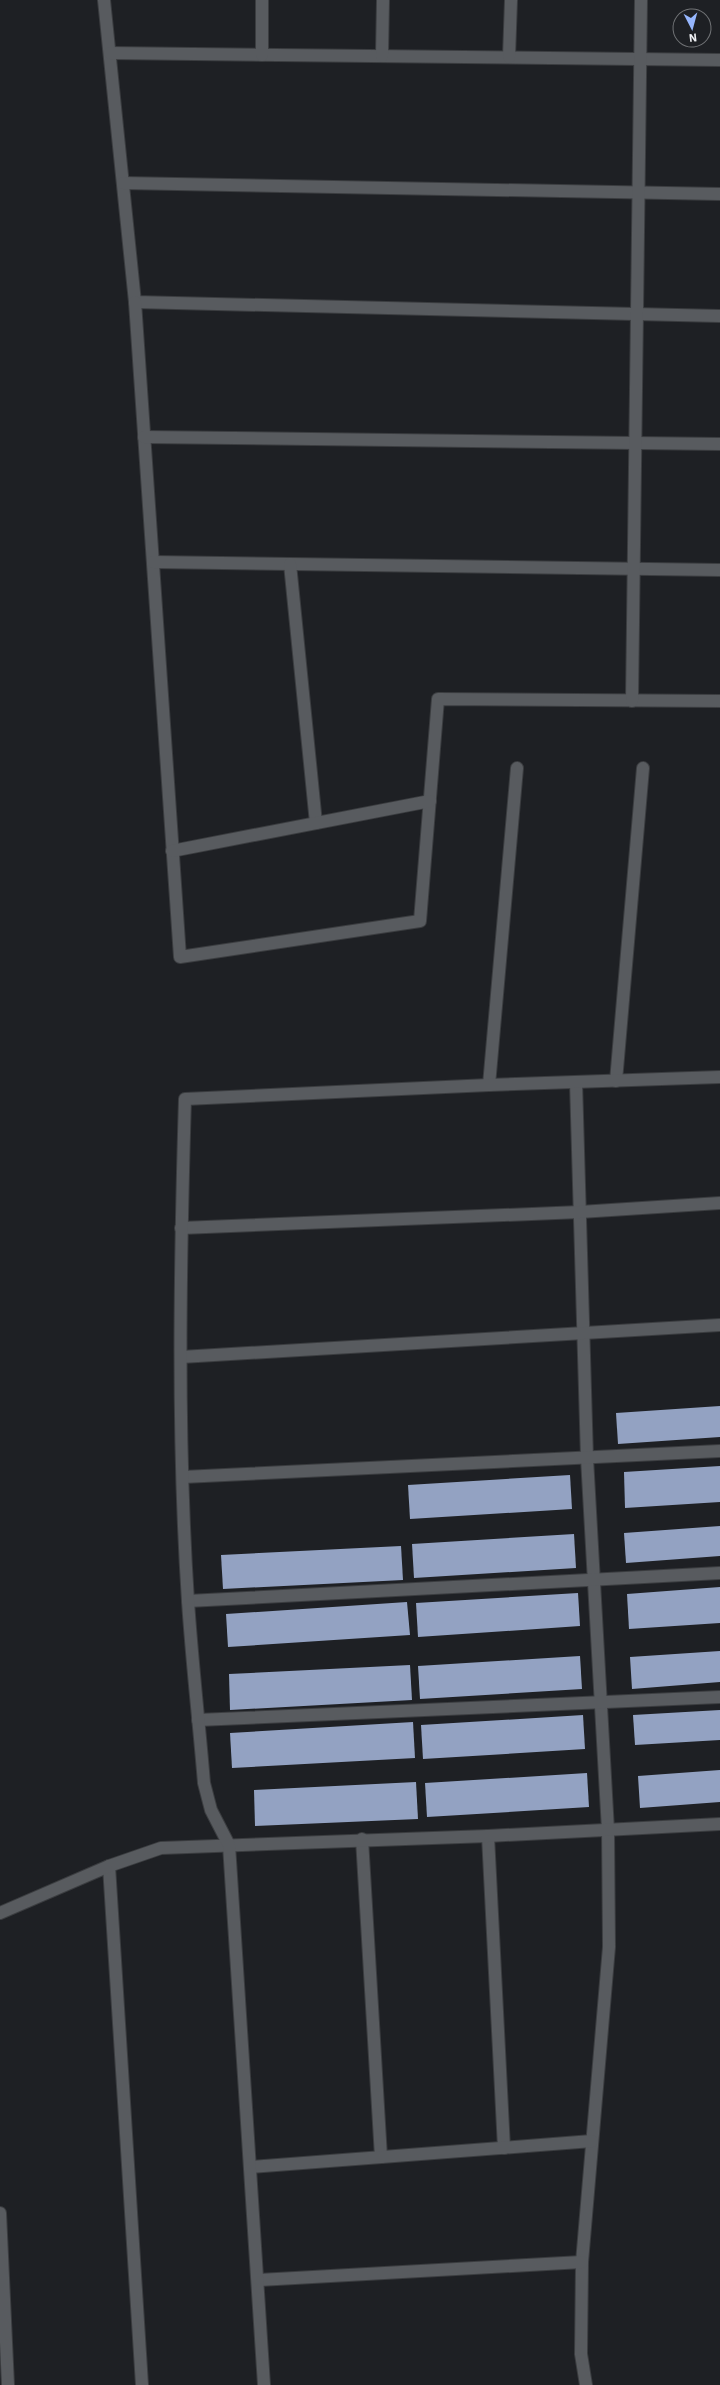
<svg xmlns="http://www.w3.org/2000/svg" width="720" height="2385" viewBox="0 0 720 2385" font-family="'IBM Plex Sans',sans-serif">
<style>
.building{fill:#93a2c2}
.lines{fill:none;stroke-linecap:round;stroke-linejoin:round}
.service-casing{stroke:#3b3d40;stroke-width:14}
.minor-casing{stroke:#3b3d40;stroke-width:14}
.service{stroke:#585b5f;stroke-width:12}
.minor{stroke:#585b5f;stroke-width:12}
</style>
<rect width="100%" height="100%" fill="#1e2024"/>
<g class="building">
<path d="M720,1406V1437L618,1444L616,1413Z"/>
<path d="M720,1466V1502L625,1508L624,1472Z"/>
<path d="M570,1475L572,1509L410,1519L408,1485Z"/>
<path d="M720,1526V1556L626,1563L624,1533Z"/>
<path d="M574,1534L576,1568L414,1578L412,1544Z"/>
<path d="M401,1546L403,1580L223,1589L221,1555Z"/>
<path d="M720,1587V1623L629,1629L627,1594Z"/>
<path d="M578,1593L580,1626L418,1637L416,1603Z"/>
<path d="M407,1602L410,1635L228,1647L226,1614Z"/>
<path d="M720,1651V1682L632,1689L630,1657Z"/>
<path d="M580,1656L582,1689L420,1699L418,1666Z"/>
<path d="M410,1665L412,1700L230,1710L229,1674Z"/>
<path d="M720,1710V1740L635,1745L633,1715Z"/>
<path d="M583,1715L585,1749L423,1759L421,1725Z"/>
<path d="M413,1722L415,1758L232,1768L230,1733Z"/>
<path d="M720,1770V1802L640,1808L638,1776Z"/>
<path d="M587,1773L589,1807L427,1817L425,1783Z"/>
<path d="M416,1782L418,1819L255,1826L254,1790Z"/>
</g>
<g class="lines">
<defs>
<g id="service">
<path d="M488,1836L504,2148"/>
<path d="M362,1839L381,2157"/>
<path d="M109,1866L142,2385"/>
<path d="M0,2213L8,2385"/>
</g>
<g id="minor">
<path d="M104,0L135,302L720,316"/>
<path d="M110,53L720,60"/>
<path d="M262,55V0"/>
<path d="M382,56L383,0"/>
<path d="M509,57L511,0"/>
<path d="M123,183L720,194"/>
<path d="M135,302L180,957L420,921L438,699L720,701"/>
<path d="M144,437L720,444"/>
<path d="M153,562L720,570"/>
<path d="M290,564L316,823"/>
<path d="M632,701L641,0"/>
<path d="M172,851L430,801"/>
<path d="M616,1081L643,768"/>
<path d="M576,1082L587,1458L608,1830L609,1947L582,2262L581,2354L586,2385"/>
<path d="M489,1085L517,768"/>
<path d="M181,1228L580,1212L720,1203"/>
<path d="M181,1357L720,1325"/>
<path d="M183,1477L720,1451"/>
<path d="M188,1601L720,1573"/>
<path d="M198,1720L720,1697"/>
<path d="M0,1913L109,1866L161,1848L488,1836L720,1824"/>
<path d="M251,2167L592,2141"/>
<path d="M259,2280L582,2262"/>
<path d="M264,2385L229,1845L211,1810L204,1783C199,1722 192,1662 188,1601C177,1435 180,1266 185,1099L489,1085L720,1077"/>
</g>
</defs>
<use href="#service" class="service-casing"/>
<use href="#minor" class="minor-casing"/>
<use href="#service" class="service"/>
<use href="#minor" class="minor"/>
</g>
<g transform="translate(692 28) rotate(174)"><circle r="19" fill="#1e2024" stroke="#727477"/>
<path d="M0-3L7 15L0 10L-7 15Z" fill="#96b6fd"/>
<text y="-6" font-size="11" font-weight="bold" text-anchor="middle" fill="#f0f1f4">N</text>
</g>
</svg>
